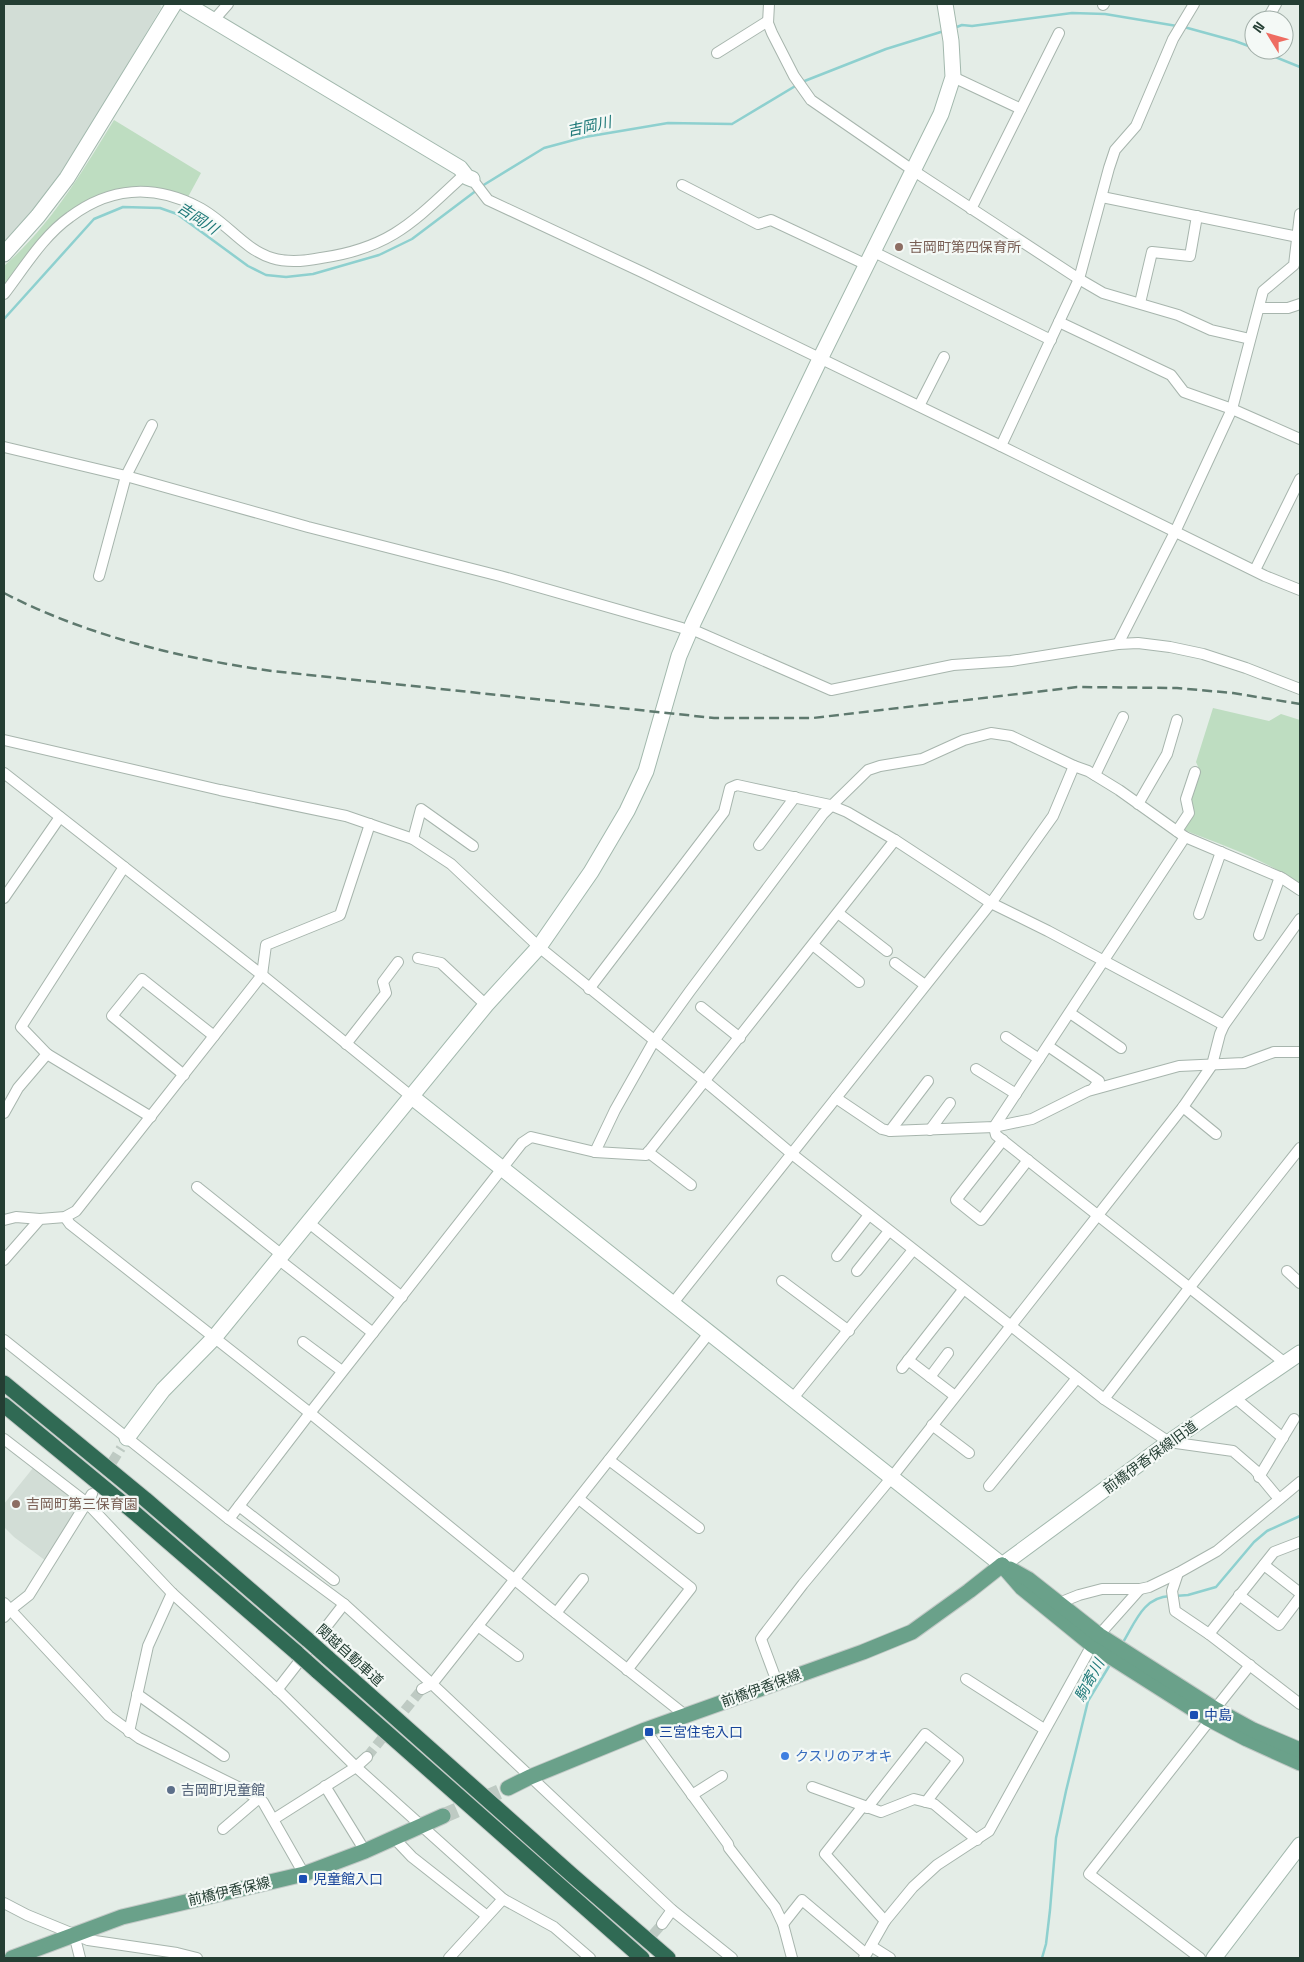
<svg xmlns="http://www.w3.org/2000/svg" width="1304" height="1962" viewBox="0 0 1304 1962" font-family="'Space Grotesk','Noto Sans JP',sans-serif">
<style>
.built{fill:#d2ddd6}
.green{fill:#beddc1}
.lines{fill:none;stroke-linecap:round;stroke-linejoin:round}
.stream{stroke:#8ed0cf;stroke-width:2.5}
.street-tunnel{stroke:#becac3;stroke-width:10;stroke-dasharray:10 5;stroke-linecap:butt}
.primary-tunnel{stroke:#becac3;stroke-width:15;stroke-dasharray:15 8;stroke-linecap:butt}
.street-casing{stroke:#a7b5ad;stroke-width:12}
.secondary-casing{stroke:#a2b8ad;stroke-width:17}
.primary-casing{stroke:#c2c9c6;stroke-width:17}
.highway-casing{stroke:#c2c9c6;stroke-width:17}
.street{stroke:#fff;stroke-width:10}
.secondary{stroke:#fff;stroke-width:15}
.primary{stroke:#6aa18a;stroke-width:15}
.highway{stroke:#306a54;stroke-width:15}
.rail{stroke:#5e796e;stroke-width:2.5;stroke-dasharray:10 5;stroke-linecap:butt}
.highway-bridge-casing{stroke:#c2c9c6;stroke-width:17;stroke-linecap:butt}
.highway-bridge{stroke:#306a54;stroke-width:15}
.education-dot{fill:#8d6e63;stroke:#f4f9f6;stroke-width:2}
.transit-dot{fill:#1a4fb4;stroke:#f4f9f6;stroke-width:2}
.shop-dot{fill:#3f7fe0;stroke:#f4f9f6;stroke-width:2}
.service-dot{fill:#5c6f8a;stroke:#f4f9f6;stroke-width:2}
.labels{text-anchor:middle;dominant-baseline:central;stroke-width:4.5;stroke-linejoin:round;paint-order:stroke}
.education-label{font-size:14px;fill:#785e54;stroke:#f4f9f6;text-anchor:start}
.street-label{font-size:14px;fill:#243e33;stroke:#f4f9f6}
.transit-label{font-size:14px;fill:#164399;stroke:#f4f9f6;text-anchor:start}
.shop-label{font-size:14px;fill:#366cbe;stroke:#f4f9f6;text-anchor:start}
.service-label{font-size:14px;fill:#4e5e75;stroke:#f4f9f6;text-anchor:start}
.water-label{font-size:15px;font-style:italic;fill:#1f7979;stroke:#f4f9f6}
</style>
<rect width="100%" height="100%" fill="#e4ede7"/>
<g class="built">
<path d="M4,4H160L161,8L61,176L28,219L4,246Z"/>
<path d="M33,1468L74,1497L79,1509L46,1561L14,1537L4,1527V1504Z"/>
</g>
<g class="green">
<path d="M114,120L201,173L188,197L166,190L146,186L128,188L74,209L4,287V266C51,225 82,172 114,120Z"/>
<path d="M1213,708L1269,721L1281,714L1300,720V884C1266,860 1223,845 1184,830L1193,812L1189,799L1200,771L1196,762Z"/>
</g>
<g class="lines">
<g class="stream">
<path d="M1184,27L1235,41L1254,48"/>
<path d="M954,28L962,25L972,26L1072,13L1105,14L1177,26"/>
<path d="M1258,50L1300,67"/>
<path d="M802,82L886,49L944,31"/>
<path d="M482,186L544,148L585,137L668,123L732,124L797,85"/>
<path d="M4,319L94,219L123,207L160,208L177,214L248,266L266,275L286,277L313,274L379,255L412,239L477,190"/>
<path d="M1175,1596L1188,1595L1216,1587L1254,1542L1267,1531L1300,1516"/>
<path d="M1122,1644C1135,1623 1143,1597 1170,1596"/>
<path d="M1042,1958L1046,1944L1050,1910L1056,1838L1066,1791L1088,1701L1111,1663"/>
</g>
<g class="street-tunnel">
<path d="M96,1488L121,1448"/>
<path d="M367,1757L422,1689"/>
<path d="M633,1957L662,1924"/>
</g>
<path class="primary-tunnel" d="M443,1816L508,1788"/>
<defs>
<g id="street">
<path d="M769,4L768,23L772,33L794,76L811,100L914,171L1079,279L1103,293L1178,315L1211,330L1250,339"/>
<path d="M1103,5L1104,4"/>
<path d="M1267,20L1276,4"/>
<path d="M213,21L228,4"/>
<path d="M717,53L768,21"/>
<path d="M953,77L1021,109"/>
<path d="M472,179L488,200L642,272L1001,446L1265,576L1300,590"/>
<path d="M682,185L758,224L771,220L867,265"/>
<path d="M1102,197L1298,237"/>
<path d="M971,209L1059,33"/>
<path d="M874,252L1051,340"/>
<path d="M4,294C24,268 43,236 70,217C110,187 154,184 198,207C226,221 243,249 272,258C288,263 306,261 321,258C392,248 415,220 465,174"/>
<path d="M1140,303L1152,252L1190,256L1197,216"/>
<path d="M1259,308H1288L1300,304"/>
<path d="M1059,322L1171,375L1184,392L1232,409L1300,439"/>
<path d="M919,406L944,357"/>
<path d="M1001,446L1079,279L1109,168L1115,150L1136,126L1173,39L1194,4"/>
<path d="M4,447L126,476L308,527L500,576L682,628"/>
<path d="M1255,570L1300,479"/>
<path d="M99,576L126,476L152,425"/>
<path d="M698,632L831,690L953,665L1011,661L1118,644L1138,643L1170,647L1203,654L1246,668L1300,689"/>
<path d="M1118,644L1175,532L1232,409L1263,291L1294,265L1300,214"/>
<path d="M4,740L220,790L346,816L413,839L451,864L539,947L706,1082L792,1154L1104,1399L1169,1442L1233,1451L1255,1470L1279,1499"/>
<path d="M4,773L262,975L412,1097"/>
<path d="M1095,775L1123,717"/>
<path d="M1138,804L1167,754L1177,720"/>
<path d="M1177,831L1189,813L1186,799L1195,772"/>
<path d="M1185,837L994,1127L996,1135L1285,1363"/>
<path d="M413,839L421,809L473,846"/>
<path d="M759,845L795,797"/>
<path d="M4,898L60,817"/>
<path d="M838,913L887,951"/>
<path d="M1199,914L1221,852"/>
<path d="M1259,935L1280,877"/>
<path d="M813,945L859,982"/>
<path d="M418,958L441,963L486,1005"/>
<path d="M895,963L925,985"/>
<path d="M589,989L724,812L730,788L737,785L830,805L847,812L895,840L991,903L1048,931L1224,1025"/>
<path d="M701,1007L740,1038"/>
<path d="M1070,1013L1121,1048"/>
<path d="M1006,1037L1039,1059"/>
<path d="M346,1044L386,993L383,982L398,962"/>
<path d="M1048,1046L1099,1081L1093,1089"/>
<path d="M47,1054L151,1117"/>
<path d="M976,1069L1016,1094"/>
<path d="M184,1075L112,1016L142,979L214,1036"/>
<path d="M836,1098L882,1129L890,1131L994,1127L1032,1119L1088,1091L1179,1066L1244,1063L1274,1052H1300"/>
<path d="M1183,1107L1216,1134"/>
<path d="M4,1113L18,1088L47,1054L21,1027L124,867"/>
<path d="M930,1130L950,1103"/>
<path d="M890,1131L928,1081"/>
<path d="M1003,1140L956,1200L981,1220L1028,1160"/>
<path d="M595,1152L615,1110L654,1041L690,991L823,814L868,770L880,766L922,759L964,740L991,733L1011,736L1074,766L1088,771L1119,790L1185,837L1282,878L1300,890"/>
<path d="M648,1152L691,1185"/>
<path d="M197,1187L282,1255"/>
<path d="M65,1217L70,1224L310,1413L547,1606L685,1715"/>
<path d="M4,1220L16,1217L40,1219"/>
<path d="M309,1223L402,1297"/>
<path d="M837,1256L869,1215"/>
<path d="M278,1259L373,1333"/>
<path d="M4,1260L40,1219L65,1217L76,1211L262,975L266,945L340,915L370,824"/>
<path d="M857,1271L889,1231"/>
<path d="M1287,1271L1300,1283"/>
<path d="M782,1281L849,1331"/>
<path d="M673,1303L991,903L1053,816L1074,766"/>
<path d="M4,1340L229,1519L344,1604L432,1684L672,1910L732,1958"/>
<path d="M303,1342L342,1371"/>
<path d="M908,1360L955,1396"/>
<path d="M902,1368L963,1290"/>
<path d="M930,1377L948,1353"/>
<path d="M1234,1397L1283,1438"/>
<path d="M793,1398L913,1250"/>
<path d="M1104,1399L1190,1287L1300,1148"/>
<path d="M932,1425L969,1453"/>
<path d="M4,1439L87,1503L172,1593L282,1694L356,1767L503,1899L554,1927L590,1958"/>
<path d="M609,1460L699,1528"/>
<path d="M1259,1477L1294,1419"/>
<path d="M989,1486L1077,1378"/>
<path d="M579,1499L691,1588L627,1670"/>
<path d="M239,1506L334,1580"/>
<path d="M229,1519L310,1413L522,1143L531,1137L595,1152L646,1155L895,840"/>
<path d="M1300,1542L1274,1552L1209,1634L1300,1704"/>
<path d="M1264,1565L1300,1593"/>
<path d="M1178,1573L1172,1591L1175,1611L1209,1634"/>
<path d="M1239,1595L1279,1625L1300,1597"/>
<path d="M4,1603L109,1716L139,1738L244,1790L263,1802L304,1874"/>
<path d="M1059,1603L1079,1595L1102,1589H1140L1149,1587L1178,1573L1217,1551L1300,1482"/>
<path d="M556,1613L583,1579"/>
<path d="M4,1617L10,1610L29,1595L92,1494"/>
<path d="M478,1626L518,1656"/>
<path d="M966,1679L1044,1729"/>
<path d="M777,1682L761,1639L763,1636L803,1584L892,1477L1183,1107L1212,1065L1220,1034L1224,1025L1300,919"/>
<path d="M422,1689L432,1684L710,1332"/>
<path d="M277,1690L344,1604"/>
<path d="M137,1694L224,1756"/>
<path d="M1215,1709L1250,1665"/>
<path d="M645,1730L728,1844L729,1848L775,1907L783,1924L792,1958"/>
<path d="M129,1732L148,1646L172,1593"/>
<path d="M325,1786L365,1851"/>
<path d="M812,1787L881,1812L914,1799L934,1804L977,1840"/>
<path d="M692,1795L722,1776"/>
<path d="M863,1806L825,1854L885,1921"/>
<path d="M867,1808L925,1734L958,1760L926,1802"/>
<path d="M274,1819L356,1767L367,1757"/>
<path d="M223,1829L258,1799"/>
<path d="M394,1838L412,1857L487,1916"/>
<path d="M4,1903L27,1915L88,1940L177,1953L197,1958"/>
<path d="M662,1924L672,1910"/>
<path d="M783,1924L802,1900L865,1953"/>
<path d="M74,1934L80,1958"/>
<path d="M871,1946L890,1958"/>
<path d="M449,1958L503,1899"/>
<path d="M864,1958L885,1921L913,1887L937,1865L989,1831L1092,1645L1099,1635L1140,1589"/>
<path d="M1200,1958L1089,1874L1206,1725"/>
</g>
<g id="secondary">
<path d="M186,4L460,168L467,177L472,179"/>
<path d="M4,254L38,216L67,178L174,4"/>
<path d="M412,1097L1002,1565L1169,1442L1300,1353"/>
<path d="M127,1438L163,1390L214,1338L486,1005L539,947L591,872L627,811L646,771L679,656L694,621L820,359L941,114L953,77L951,41L945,4"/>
<path d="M1214,1958L1300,1845"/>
</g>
<g id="primary">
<path d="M1002,1565L1022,1588L1092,1645L1207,1718L1247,1739L1300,1763"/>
<path d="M1010,1569L1028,1579L1099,1635L1215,1709L1253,1730L1300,1750"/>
<path d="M508,1788L530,1777L645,1730L863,1652L912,1632L969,1591L1002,1565"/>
<path d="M12,1958L122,1917L304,1874L365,1851L443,1816"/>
</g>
<g id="highway">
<path d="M4,1383L145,1499L308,1640"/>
<path d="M4,1405L136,1514L297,1653"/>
<path d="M327,1657L572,1875L668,1958"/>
<path d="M317,1671L642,1958"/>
</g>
</defs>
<use href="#street" class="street-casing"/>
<use href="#secondary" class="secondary-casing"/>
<use href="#primary" class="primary-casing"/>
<use href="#highway" class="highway-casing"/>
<use href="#street" class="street"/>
<use href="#secondary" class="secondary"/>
<use href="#primary" class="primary"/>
<use href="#highway" class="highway"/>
<path class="rail" d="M4,593C87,636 180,658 272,671L714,718H813L1077,687L1177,688L1233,693L1300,704"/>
<defs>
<g id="highway-bridge">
<path d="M308,1640L327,1657"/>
<path d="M297,1653L317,1671"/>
</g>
</defs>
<use href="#highway-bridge" class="highway-bridge-casing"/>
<use href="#highway-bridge" class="highway-bridge"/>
</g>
<g class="education-dot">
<circle cx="899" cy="247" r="5"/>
<circle cx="16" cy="1504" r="5"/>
</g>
<g class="transit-dot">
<rect x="1189" y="1710" width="10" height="10" rx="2.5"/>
<rect x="644" y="1727" width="10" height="10" rx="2.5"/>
<rect x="298" y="1874" width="10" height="10" rx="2.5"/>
</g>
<circle class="shop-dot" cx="785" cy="1756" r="5"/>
<circle class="service-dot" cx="171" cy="1790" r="5"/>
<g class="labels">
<g class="education-label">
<text x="909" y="247">吉岡町第四保育所</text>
<text x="26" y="1504">吉岡町第三保育園</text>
</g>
<g class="street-label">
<text transform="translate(1150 1457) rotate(-36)">前橋伊香保線旧道</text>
<text transform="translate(350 1655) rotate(42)">関越自動車道</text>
<text transform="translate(761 1688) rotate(-20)">前橋伊香保線</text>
<text transform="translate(229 1891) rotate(-13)">前橋伊香保線</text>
</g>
<g class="transit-label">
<text x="1204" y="1715">中島</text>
<text x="659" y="1732">三宮住宅入口</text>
<text x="313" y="1879">児童館入口</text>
</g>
<g class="shop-label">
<text x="795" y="1756">クスリのアオキ</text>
</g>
<g class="service-label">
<text x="181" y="1790">吉岡町児童館</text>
</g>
<g class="water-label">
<text transform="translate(589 126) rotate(-12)">吉岡川</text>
<text transform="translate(198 218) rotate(33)">吉岡川</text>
<text transform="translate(1089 1680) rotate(-62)">駒寄川</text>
</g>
</g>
<rect width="1304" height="1962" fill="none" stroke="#243e33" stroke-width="10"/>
<g transform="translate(1269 35) rotate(307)"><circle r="24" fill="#f4f9f6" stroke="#a1aea8"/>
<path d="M0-4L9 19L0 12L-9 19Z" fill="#ee6c61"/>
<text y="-8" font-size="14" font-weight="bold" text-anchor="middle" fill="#243e33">N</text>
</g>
</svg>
